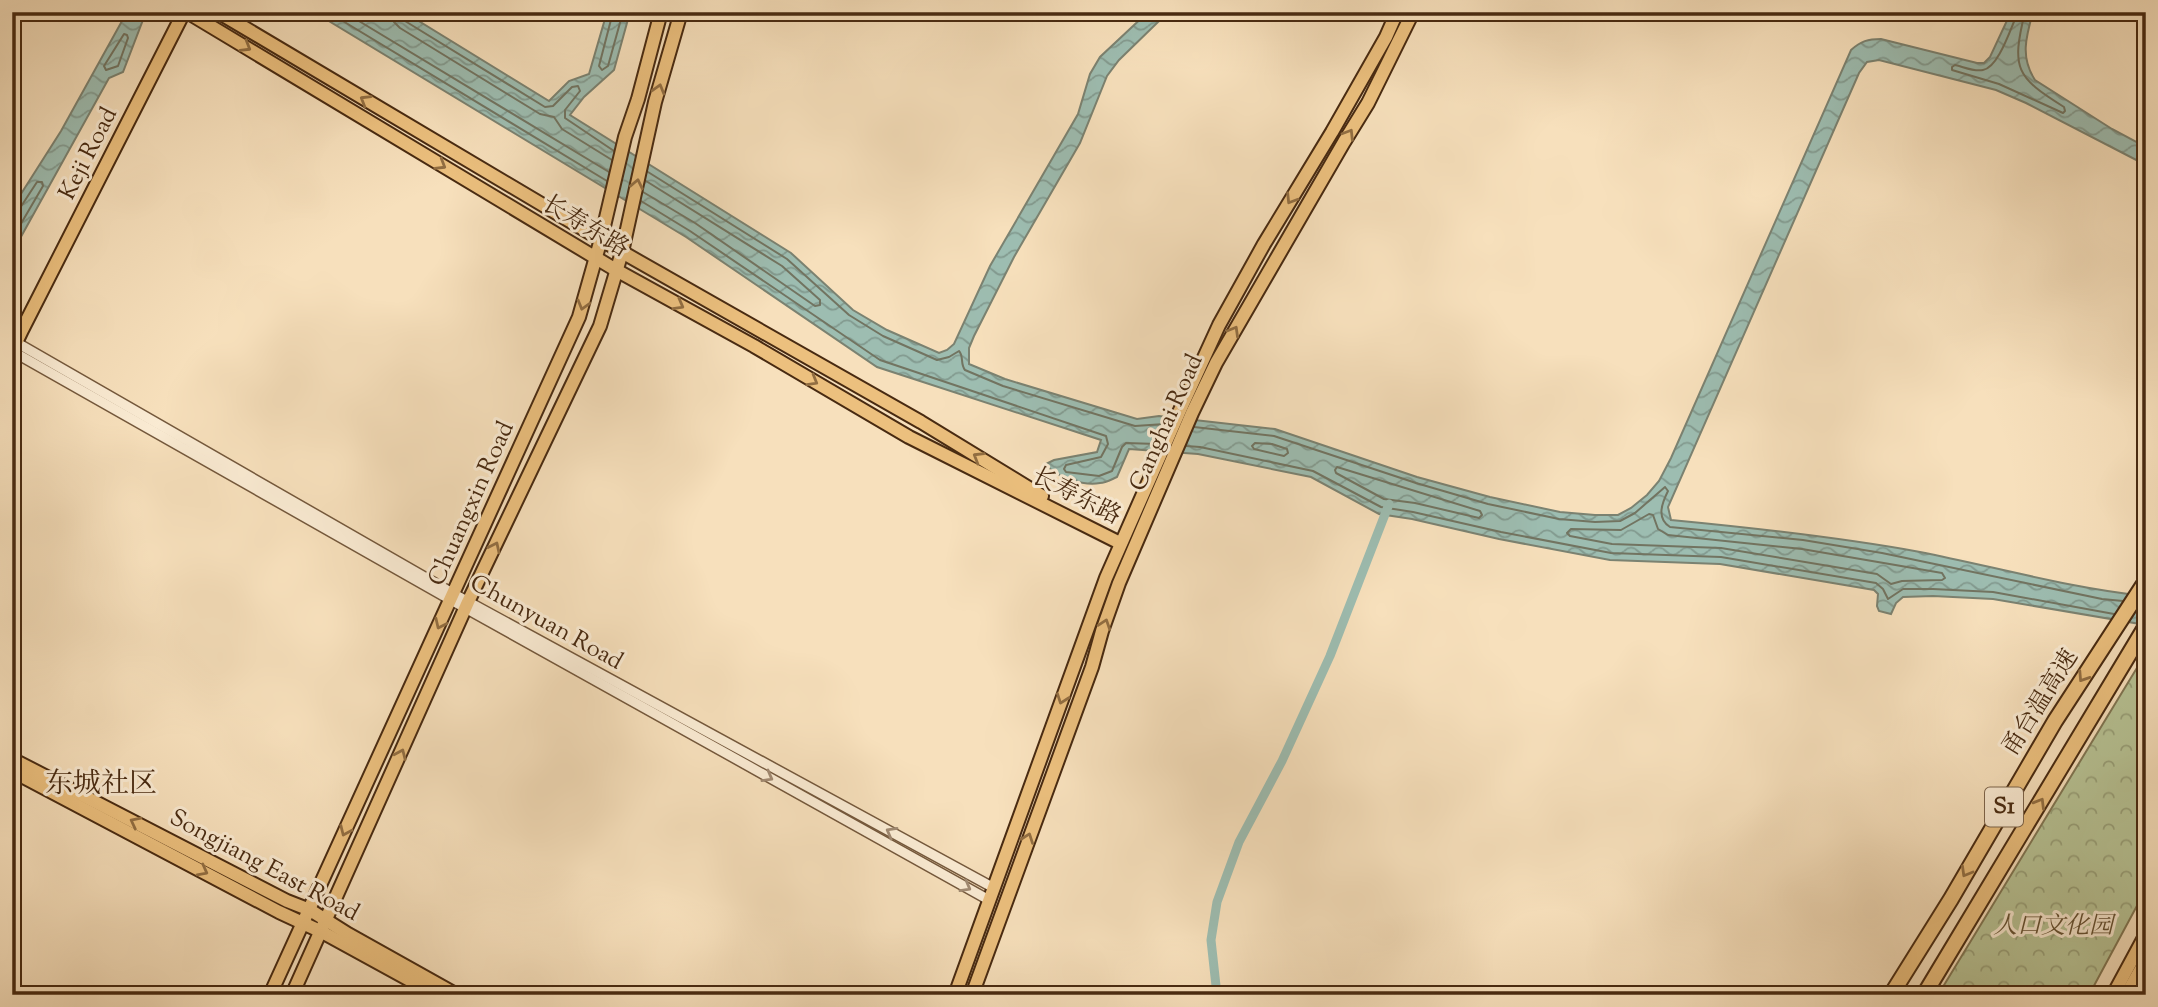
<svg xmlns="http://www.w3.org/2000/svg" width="2158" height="1007" viewBox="0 0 2158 1007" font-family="'Sorts Mill Goudy','Noto Serif SC',serif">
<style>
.forest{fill:url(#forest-crowns);stroke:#807653;stroke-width:2}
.water{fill:url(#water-waves);stroke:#7b8271;stroke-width:2}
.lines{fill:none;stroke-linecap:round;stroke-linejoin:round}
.shore{stroke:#727461;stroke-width:2}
.canal{stroke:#9dbdb1;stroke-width:9}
.minor-casing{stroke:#74583c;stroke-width:12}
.major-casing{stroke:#482a11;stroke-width:16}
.highway-casing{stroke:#482a11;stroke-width:18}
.minor{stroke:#faebd3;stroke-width:9}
.major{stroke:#ecc07e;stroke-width:12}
.highway{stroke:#ecc07e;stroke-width:14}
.oneway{stroke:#926e42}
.oneway2{stroke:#a18a72}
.labels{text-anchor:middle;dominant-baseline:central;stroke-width:6;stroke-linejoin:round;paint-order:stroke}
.shield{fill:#faebd3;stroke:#7d644b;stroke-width:2}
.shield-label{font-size:23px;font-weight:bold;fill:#482a11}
.street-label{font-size:24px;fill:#482a11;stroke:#faebd3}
.park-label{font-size:24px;font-style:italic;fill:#645032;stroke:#faebd3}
.quarter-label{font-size:28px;fill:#482a11;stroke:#faebd3}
</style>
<defs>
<pattern id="forest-crowns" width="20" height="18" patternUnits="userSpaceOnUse" patternTransform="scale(1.75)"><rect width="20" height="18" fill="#b7c395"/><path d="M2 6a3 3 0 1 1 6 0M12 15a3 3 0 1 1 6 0" fill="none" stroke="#979f78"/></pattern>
<pattern id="water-waves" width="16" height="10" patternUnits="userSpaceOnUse" patternTransform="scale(1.75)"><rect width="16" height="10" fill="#9dbdb1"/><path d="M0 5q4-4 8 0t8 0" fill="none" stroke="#829a8f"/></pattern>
</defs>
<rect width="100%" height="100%" fill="#f7e0bc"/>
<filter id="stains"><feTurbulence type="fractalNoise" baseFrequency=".00286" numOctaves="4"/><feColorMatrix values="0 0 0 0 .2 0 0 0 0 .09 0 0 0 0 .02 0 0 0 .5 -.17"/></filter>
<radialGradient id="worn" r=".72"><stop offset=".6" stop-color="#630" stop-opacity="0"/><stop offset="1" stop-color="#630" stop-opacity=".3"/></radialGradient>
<path class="forest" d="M2146,653V889L2089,995H1938Z"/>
<g class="water">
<path d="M127,12H146L123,72L109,78L12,253V208L61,131Z"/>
<path d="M314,12H404L549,101L569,81L589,74L607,12H630L614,70L584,97L570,115L791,253L853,310L887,330L939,353L947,350L954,344L990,266L1078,114L1090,74L1100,57L1148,12H1171L1158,22L1119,60L1107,76L1080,143L1014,257L974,336L969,348V364L1005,379L1137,419L1159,416L1275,429L1417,477L1490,497L1560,512L1595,515H1618L1631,508L1647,495L1659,481L1671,458L1851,50C1861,41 1868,39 1881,39L1977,63H1984L1990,57L2011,12H2033C2026,37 2020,57 2035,80L2112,129L2146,147V165L2026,103L1996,90L1879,60L1867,62L1859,73L1668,507L1671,520C1755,528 1838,537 1920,552C1996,567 2069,588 2146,596V625L1993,599L1933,596L1903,597L1896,603L1891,614L1879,611L1877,606L1878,594L1874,590L1720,564L1610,560L1499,539L1412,519L1379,514L1311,477L1198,454L1129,449L1117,477C1112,479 1106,483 1100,483C1085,486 1055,478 1046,464L1054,460L1097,452L1101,440L877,367L686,237Z"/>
</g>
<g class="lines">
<g class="shore">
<path d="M328,12L607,181"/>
<path d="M344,12L609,172"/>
<path d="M392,12L394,22L400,28L540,114L554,117L562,129L612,160"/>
<path d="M401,12L405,21L545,107L553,106L572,87L578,86L580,91L565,110V118L614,151"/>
<path d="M613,12L599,66L602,70L608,66L623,12"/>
<path d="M2017,12L2016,17C2010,30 1998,68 1983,70C1974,72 1964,67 1955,65L1952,67V70L1999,84L2063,113L2065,111L2064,107C2016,77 2011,69 2025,12"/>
<path d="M124,34L127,35L128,38L118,66L106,70L104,66Z"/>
<path d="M648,172L787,259L849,315L883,336L937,360L949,357L959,351C964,356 960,364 965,370L1003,386L1135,426L1165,424"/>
<path d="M643,192L695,223L815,306L820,305V300L782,266L646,181"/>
<path d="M641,201L690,231L880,360L1106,436L1108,444L1101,457L1066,465L1064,469L1066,472L1099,476L1112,471L1122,447L1126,443L1157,444"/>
<path d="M12,210L20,208L37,182H42L43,186L12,239"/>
<path d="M1194,427L1274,436L1416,483L1488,504L1559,519L1595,522L1620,521L1635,513L1665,487L1668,491C1662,503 1656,518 1670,527L1803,540L1882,553L2102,599L2123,601"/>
<path d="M1255,443L1272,444L1287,449L1288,453L1284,456L1254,449L1252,446Z"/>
<path d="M1186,446L1200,447L1313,471L1381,507L1413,512L1501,532L1611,553L1721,557L1876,583L1883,589L1888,599L1903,589H1933L1993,592L2114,614"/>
<path d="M1337,467L1480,511L1482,515L1479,518L1415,503L1384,499L1336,473L1335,470Z"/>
<path d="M1649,514L1653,515L1658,529L1668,535L1802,549L1942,573L1945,578L1942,580L1902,581L1891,584L1877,574L1721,548L1612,544L1570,536L1567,533L1571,529L1621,530Z"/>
</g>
<path class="canal" d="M1217,995L1211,940L1217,902L1239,842L1282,761L1330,656L1389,504"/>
<defs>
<g id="minor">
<path d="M12,340L454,594L994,888"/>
<path d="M12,351L451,600L989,900"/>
</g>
<g id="major">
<path d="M187,12L616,270L754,346L909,437L1120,543"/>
<path d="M218,12L622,252L921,422L1042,496"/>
<path d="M12,351L22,330L184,12"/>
<path d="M12,759L287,901L310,910L348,934L457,995"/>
<path d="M12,771L279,912L322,932L437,995"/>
<path d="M270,995L579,317L601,239L625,137L638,99L661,12"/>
<path d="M292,995L468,602L600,326L622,252L655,102L681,12"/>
<path d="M955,995L1106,578L1181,408L1219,325L1264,244L1332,132L1386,37L1397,12"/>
<path d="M972,995L1092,667L1102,631L1119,583L1192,413L1216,363L1344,142L1368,103L1413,12"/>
<path d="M2113,995L2146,934"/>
<path d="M2126,995L2146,960"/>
</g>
<g id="highway">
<path d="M1891,995L1951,899L2055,721L2146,581"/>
<path d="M1924,995L2146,626"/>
</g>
</defs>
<use href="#minor" class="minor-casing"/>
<use href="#major" class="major-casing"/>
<use href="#highway" class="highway-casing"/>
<use href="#minor" class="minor"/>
<use href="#major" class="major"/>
<use href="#highway" class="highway"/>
</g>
<defs><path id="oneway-chevron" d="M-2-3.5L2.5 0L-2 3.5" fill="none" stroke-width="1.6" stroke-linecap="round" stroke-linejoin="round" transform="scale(1.75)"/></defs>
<g class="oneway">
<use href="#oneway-chevron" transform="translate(246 47) rotate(31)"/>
<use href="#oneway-chevron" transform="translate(659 89) rotate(-74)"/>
<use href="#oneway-chevron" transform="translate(365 100) rotate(-149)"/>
<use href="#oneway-chevron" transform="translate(1349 134) rotate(-58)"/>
<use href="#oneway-chevron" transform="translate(441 165) rotate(31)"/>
<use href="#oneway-chevron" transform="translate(637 184) rotate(-78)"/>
<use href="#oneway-chevron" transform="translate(1291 199) rotate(122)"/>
<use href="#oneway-chevron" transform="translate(583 305) rotate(106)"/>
<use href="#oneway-chevron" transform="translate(679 305) rotate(29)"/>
<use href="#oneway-chevron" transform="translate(1234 331) rotate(-60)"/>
<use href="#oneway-chevron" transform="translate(813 381) rotate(30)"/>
<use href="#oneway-chevron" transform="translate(978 457) rotate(-149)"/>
<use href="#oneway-chevron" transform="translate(495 547) rotate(-64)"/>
<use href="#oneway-chevron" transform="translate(440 624) rotate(115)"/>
<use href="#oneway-chevron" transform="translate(1105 624) rotate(-71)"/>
<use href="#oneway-chevron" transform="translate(2083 677) rotate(123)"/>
<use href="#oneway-chevron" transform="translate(1062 699) rotate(110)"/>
<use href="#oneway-chevron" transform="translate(401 754) rotate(-66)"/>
<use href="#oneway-chevron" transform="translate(2040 803) rotate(-59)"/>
<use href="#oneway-chevron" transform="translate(135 822) rotate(-153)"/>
<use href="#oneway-chevron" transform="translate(345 831) rotate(114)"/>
<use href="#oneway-chevron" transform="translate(1028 838) rotate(-70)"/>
<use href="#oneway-chevron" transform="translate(203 871) rotate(28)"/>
<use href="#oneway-chevron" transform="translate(1966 872) rotate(120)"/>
</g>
<g class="oneway2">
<use href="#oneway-chevron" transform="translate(768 777) rotate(29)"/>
<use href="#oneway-chevron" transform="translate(891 832) rotate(-151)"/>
<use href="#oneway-chevron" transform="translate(966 887) rotate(29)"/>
</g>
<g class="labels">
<rect class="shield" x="1985" y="787.5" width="38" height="39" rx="5"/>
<g class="shield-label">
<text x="2004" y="807">S1</text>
</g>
<g class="street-label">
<text transform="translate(89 154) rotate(-63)">Keji Road</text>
<text transform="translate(585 227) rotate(31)">长寿东路</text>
<text transform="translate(1167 423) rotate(-66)">Canghai Road</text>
<text transform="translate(1076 497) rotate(27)">长寿东路</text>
<text transform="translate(472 504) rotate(-66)">Chuangxin Road</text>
<text transform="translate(546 623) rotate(29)">Chunyuan Road</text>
<text transform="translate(2041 703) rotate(-58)">甬台温高速</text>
<text transform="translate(264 866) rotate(28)">Songjiang East Road</text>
</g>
<g class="park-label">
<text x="2053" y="927">人口文化园</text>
</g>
<g class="quarter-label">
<text x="101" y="785">东城社区</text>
</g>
</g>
<rect width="2158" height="1007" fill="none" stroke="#f7e0bc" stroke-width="42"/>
<rect x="14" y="14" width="2130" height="979" fill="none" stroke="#482a11" stroke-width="3.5"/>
<rect x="21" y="21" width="2116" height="965" fill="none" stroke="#482a11" stroke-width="2"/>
<rect width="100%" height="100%" filter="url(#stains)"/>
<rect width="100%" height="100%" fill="url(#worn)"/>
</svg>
